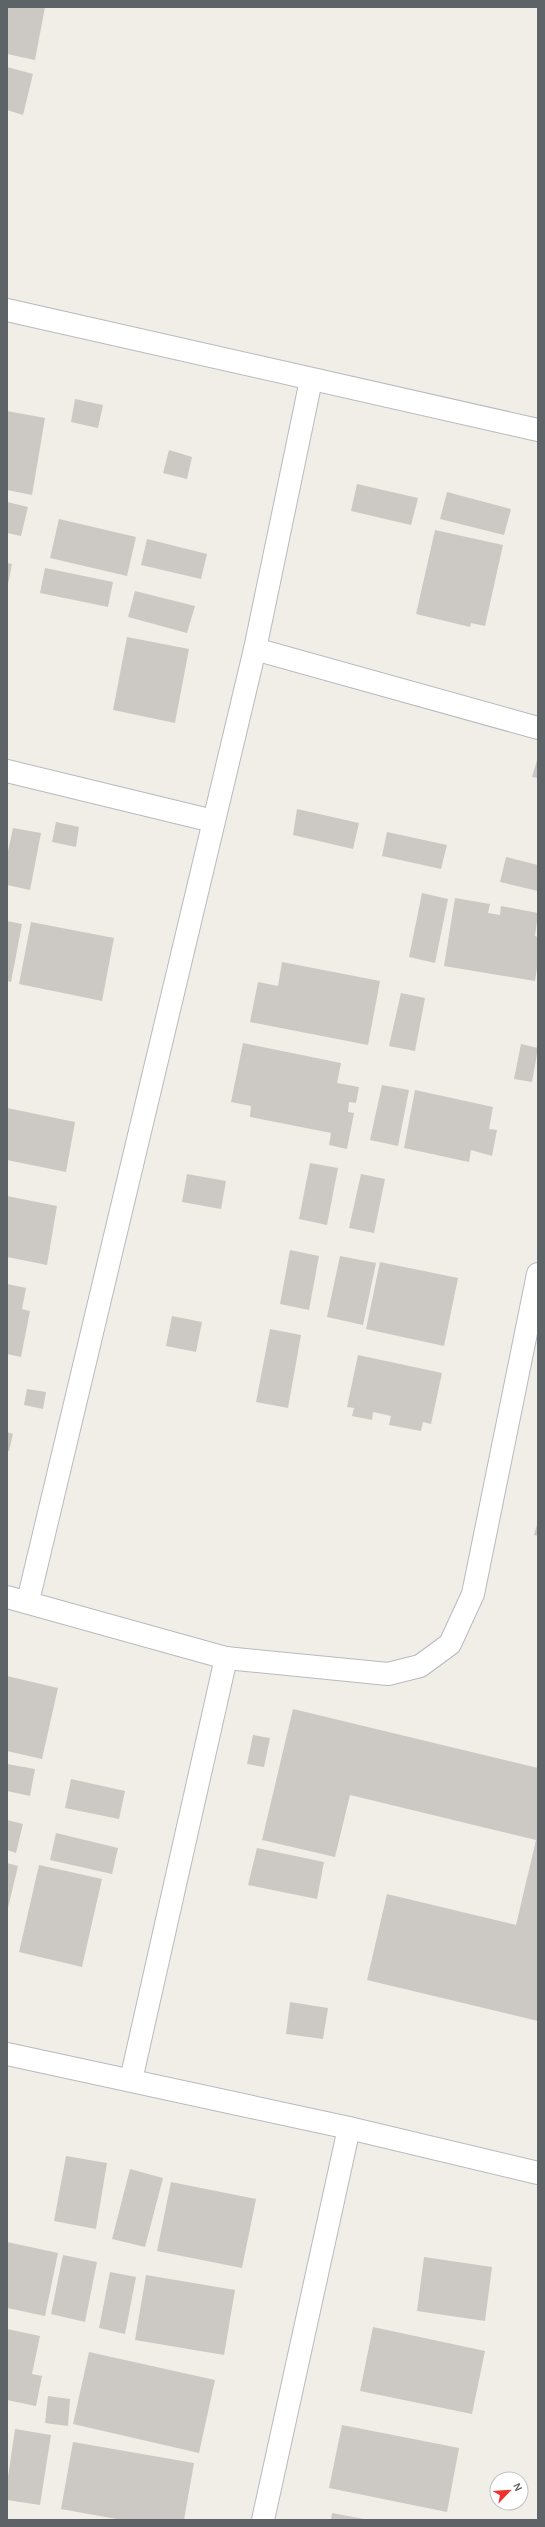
<svg xmlns="http://www.w3.org/2000/svg" width="545" height="2527" viewBox="0 0 545 2527" font-family="Karla,sans-serif">
<style>
.building{fill:#ccc9c4}
.lines{fill:none;stroke-linecap:round;stroke-linejoin:round}
.minor-casing{stroke:#b7babe;stroke-width:24}
.minor{stroke:#fff;stroke-width:22}
</style>
<rect width="100%" height="100%" fill="#f1eee7"/>
<g class="building">
<path d="M7,7H45L35,60L7,54Z"/>
<path d="M7,67L33,74L23,115L7,110Z"/>
<path d="M75,399L103,405L98,428L71,422Z"/>
<path d="M7,411L45,418L32,495L7,490Z"/>
<path d="M169,450L192,457L187,479L163,473Z"/>
<path d="M357,484L418,498L411,525L351,511Z"/>
<path d="M447,492L511,509L504,535L440,519Z"/>
<path d="M7,502L28,507L21,536L7,533Z"/>
<path d="M59,519L136,537L127,576L50,558Z"/>
<path d="M435,530L503,545L485,626L471,623L470,627L416,614Z"/>
<path d="M147,539L207,554L201,579L141,565Z"/>
<path d="M7,563L12,564L8,584H7Z"/>
<path d="M45,568L113,582L108,607L40,593Z"/>
<path d="M135,591L195,606L187,633L128,617Z"/>
<path d="M127,637L189,649L175,723L113,710Z"/>
<path d="M538,757V778L532,777Z"/>
<path d="M297,809L359,823L353,849L293,835Z"/>
<path d="M56,822L79,827L76,847L52,842Z"/>
<path d="M13,828L41,833L30,890L7,885V856Z"/>
<path d="M387,832L447,845L441,869L382,856Z"/>
<path d="M506,857L538,865V891L500,882Z"/>
<path d="M422,893L448,899L435,963L409,957Z"/>
<path d="M455,898L490,904L488,913L500,915L501,906L538,913L535,936L538,937V961L535,981L444,966Z"/>
<path d="M7,921L22,924L11,982L7,981Z"/>
<path d="M31,922L114,938L102,1001L19,984Z"/>
<path d="M282,962L380,981L368,1045L250,1022L258,982L278,986Z"/>
<path d="M401,993L425,998L415,1051L389,1046Z"/>
<path d="M243,1043L341,1063L337,1083L359,1087L356,1103L349,1102L348,1112L354,1113L347,1149L329,1145L331,1133L250,1117L251,1106L231,1102Z"/>
<path d="M521,1044L538,1048L532,1082L514,1079Z"/>
<path d="M382,1085L409,1090L398,1146L370,1140Z"/>
<path d="M415,1090L493,1107L489,1129L497,1130L492,1156L471,1150L469,1162L404,1148Z"/>
<path d="M7,1108L75,1122L66,1172L7,1160Z"/>
<path d="M310,1163L338,1168L327,1225L299,1219Z"/>
<path d="M187,1174L226,1181L221,1209L182,1202Z"/>
<path d="M361,1174L385,1179L374,1233L349,1228Z"/>
<path d="M7,1196L57,1206L47,1265L7,1257Z"/>
<path d="M290,1250L319,1256L309,1310L280,1304Z"/>
<path d="M340,1256L376,1263L363,1325L327,1317Z"/>
<path d="M380,1262L458,1278L444,1346L366,1329Z"/>
<path d="M7,1284L26,1288L22,1309L30,1311L21,1357L7,1354Z"/>
<path d="M172,1316L202,1322L196,1352L166,1346Z"/>
<path d="M270,1329L301,1335L288,1408L256,1402Z"/>
<path d="M358,1355L442,1373L431,1424L423,1422L421,1431L389,1425L391,1416L373,1412L372,1420L352,1416L354,1408L347,1407Z"/>
<path d="M27,1389L46,1392L43,1409L24,1405Z"/>
<path d="M7,1432L13,1434L9,1451H7Z"/>
<path d="M538,1521V1536L534,1535Z"/>
<path d="M7,1676L58,1688L42,1759L7,1751Z"/>
<path d="M293,1709L538,1768V2021L367,1980L387,1894L516,1925L536,1840L350,1795L335,1857L262,1840Z"/>
<path d="M253,1735L270,1738L264,1767L247,1764Z"/>
<path d="M7,1764L35,1769L30,1796L7,1791Z"/>
<path d="M71,1779L125,1791L119,1819L65,1808Z"/>
<path d="M7,1820L23,1824L16,1853L7,1850Z"/>
<path d="M56,1833L118,1848L112,1874L50,1860Z"/>
<path d="M257,1848L324,1862L317,1899L248,1885Z"/>
<path d="M7,1863L18,1866L8,1908H7Z"/>
<path d="M39,1865L102,1879L82,1967L19,1952Z"/>
<path d="M290,2002L328,2008L323,2039L286,2034Z"/>
<path d="M66,2156L107,2163L96,2229L54,2221Z"/>
<path d="M130,2169L163,2178L145,2247L112,2239Z"/>
<path d="M171,2182L256,2199L242,2268L157,2251Z"/>
<path d="M7,2242L58,2253L45,2316L7,2308Z"/>
<path d="M63,2255L97,2262L85,2322L51,2314Z"/>
<path d="M424,2257L492,2267L485,2321L417,2311Z"/>
<path d="M110,2272L136,2277L125,2334L99,2328Z"/>
<path d="M146,2275L235,2290L224,2355L135,2340Z"/>
<path d="M373,2327L485,2351L472,2414L360,2391Z"/>
<path d="M7,2329L40,2336L32,2374L42,2376L36,2406L7,2400Z"/>
<path d="M89,2352L215,2380L199,2453L73,2424Z"/>
<path d="M48,2396L70,2399L68,2426L45,2423Z"/>
<path d="M342,2425L459,2448L447,2512L329,2488Z"/>
<path d="M15,2429L51,2435L40,2505L7,2500V2484Z"/>
<path d="M73,2442L194,2463L184,2520H122L61,2509Z"/>
<path d="M332,2513L364,2519V2520H331Z"/>
</g>
<g class="lines">
<defs>
<g id="minor">
<path d="M7,310L538,430"/>
<path d="M255,649L538,728"/>
<path d="M7,771L213,821"/>
<path d="M7,1597L226,1658L388,1674L420,1666L450,1644L473,1594L538,1274"/>
<path d="M28,1601L255,649L311,380"/>
<path d="M7,2054L349,2128L538,2173"/>
<path d="M131,2080L226,1658"/>
<path d="M263,2520L349,2128"/>
</g>
</defs>
<use href="#minor" class="minor-casing"/>
<use href="#minor" class="minor"/>
</g>
<rect width="545" height="2527" fill="none" stroke="#5e6368" stroke-width="16"/>
<g transform="translate(509 2491) rotate(65)"><circle r="19" fill="#ffffff" stroke="#bfc1c3"/>
<path d="M0-3L7 15L0 10L-7 15Z" fill="#f2302c"/>
<text y="-6" font-size="11" font-weight="bold" text-anchor="middle" fill="#5e6368">N</text>
</g>
</svg>
